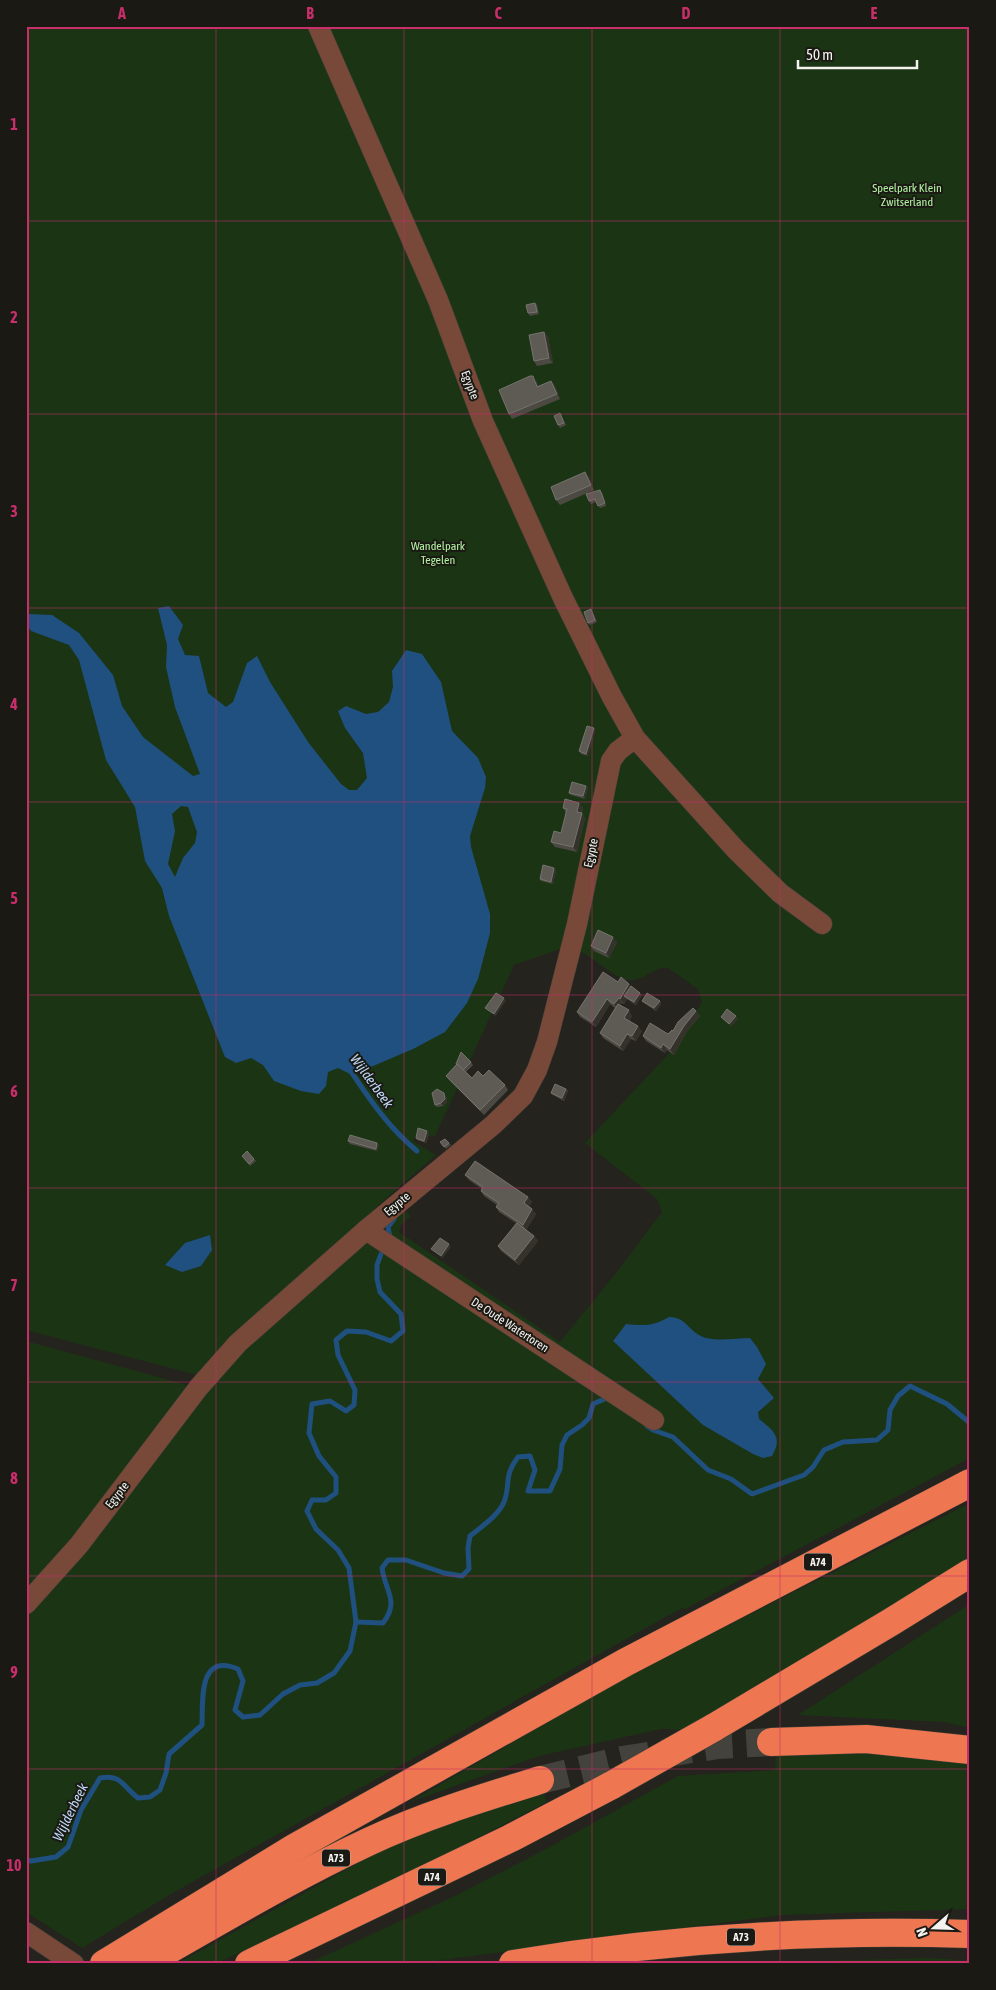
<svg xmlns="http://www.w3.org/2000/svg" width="996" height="1990" viewBox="0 0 996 1990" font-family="'Asap Condensed',sans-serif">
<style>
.green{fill:#1b3514}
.water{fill:#1f5080;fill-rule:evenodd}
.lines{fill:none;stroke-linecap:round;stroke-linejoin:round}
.stream{stroke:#1f5080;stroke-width:5}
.highway-tunnel{stroke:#44423c;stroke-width:28;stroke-dasharray:28 14;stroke-linecap:butt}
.minor-casing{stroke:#42403a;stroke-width:21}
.highway-casing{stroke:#42403a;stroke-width:29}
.minor{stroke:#784839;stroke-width:20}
.highway{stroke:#ee7751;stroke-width:28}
.highway-bridge-casing{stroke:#42403a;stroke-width:29;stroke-linecap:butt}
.highway-bridge{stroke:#ee7751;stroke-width:28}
.wall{fill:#4c4943}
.shaded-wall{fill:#35322c}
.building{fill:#5e5b55;stroke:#75736e}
.grid{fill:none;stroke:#c72e6a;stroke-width:1;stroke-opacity:0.55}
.labels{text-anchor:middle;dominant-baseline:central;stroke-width:4;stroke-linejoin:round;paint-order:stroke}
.shield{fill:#1b1914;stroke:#b3b2ad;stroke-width:1}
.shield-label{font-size:11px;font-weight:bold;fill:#f4f3ef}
.park-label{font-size:12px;fill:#b1f2a0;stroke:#1b1914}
.street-label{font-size:12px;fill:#f4f3ef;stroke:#1b1914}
.water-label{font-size:14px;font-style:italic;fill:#bdd8f6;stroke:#1b1914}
.neatline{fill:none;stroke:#c72e6a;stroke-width:2}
.grid-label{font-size:16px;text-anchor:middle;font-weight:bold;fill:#c72e6a}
</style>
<rect width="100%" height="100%" fill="#25231d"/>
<g class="green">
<path d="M26,26H970V1458L685,1609L683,1608L667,1616L171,1894L82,1948L26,1912V1614L73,1567L153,1459L229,1363L370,1237L386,1234V1226L403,1208L411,1216L401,1225L399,1232L560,1342L620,1268L662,1212L657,1199L585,1143L677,1045L685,1019L699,1008L702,1002L698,989L668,968C665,968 659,968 656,970C648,973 641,980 631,980C616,981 594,957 579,951L580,942L514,965L435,1136L417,1135L413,1141L436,1155L383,1201L201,1376L26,1330Z"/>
<path d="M26,1341L184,1384L187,1386L121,1484L26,1593Z"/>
<path d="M970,1503V1559L929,1588L693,1730L661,1729L539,1756L410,1802L628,1676Z"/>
<path d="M970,1604V1728L944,1722L798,1715Z"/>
<path d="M776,1750L848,1752L970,1758V1909L781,1915L411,1964H307L457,1895L544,1850L678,1776L775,1770Z"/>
<path d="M541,1788L547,1802L397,1879L215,1964H176L360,1862L423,1830Z"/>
<path d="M932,1958L970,1961V1964H688Z"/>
</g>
<g class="water">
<path d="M169,606L183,625L178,639L185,655L199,656L208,693L226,707L233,702L247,663L257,656L270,682L308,742L341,784L349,790H357L367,778L363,753L345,728L338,711L346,706L366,714L378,712L389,702L393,687L392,671L406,650L422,654L441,682L452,731L478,758L486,777L485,788L470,836L471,847L490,914V933L478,979L467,1003L445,1032L413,1049L352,1075L338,1068L328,1072L326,1086L319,1094L301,1091L274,1081L263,1065L251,1058L236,1063L225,1057L169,916L162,888L145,861L135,807L106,760L79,660L69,645L31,631L26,623V616L28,614L52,615L79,633L113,675L122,706L143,737L193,776L200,774L175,707L166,667L167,645L158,608ZM181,806L188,807L197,832L195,843L183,858L175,877L168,864L175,831L172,814Z"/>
<path d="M210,1235L212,1250L201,1266L182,1272L165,1265L185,1243Z"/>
<path d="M669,1317C686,1318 686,1327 699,1335C712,1343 735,1338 750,1338L757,1347L766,1364L758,1379L774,1398L758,1412L759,1419C774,1431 783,1437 772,1456L763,1458L753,1454L703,1425L613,1341L626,1324C644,1326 654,1326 669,1317Z"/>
</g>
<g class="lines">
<g class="stream">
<path d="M350,1070C370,1100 389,1128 417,1151"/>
<path d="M390,1238L388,1227L394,1219"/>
<path d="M647,1426L653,1430L673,1437L708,1470L731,1479L752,1494L804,1475L813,1467L824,1450L843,1442L877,1440L888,1430L890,1410L898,1396L910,1386L947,1404L970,1423"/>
<path d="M356,1622L383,1623C400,1601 385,1591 382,1568L388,1560H406L444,1573L462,1576L469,1569L468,1548L470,1536C481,1527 498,1516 504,1502C511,1484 503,1477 518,1457L530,1456L535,1470L528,1491H550L560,1469L562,1445L567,1435L582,1425L589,1418L593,1404L609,1397L610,1398"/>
<path d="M26,1860L31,1861L56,1857L68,1847L81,1810L100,1778C122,1774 122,1786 138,1798L150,1797L160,1790L166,1773L169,1754L202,1725C203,1700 198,1652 238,1669L243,1681L235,1710L243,1717L260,1715L283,1694L300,1685L317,1683L334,1673L350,1651L356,1622L349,1568L338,1550L316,1529L307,1511L312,1500H326L336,1493V1477L319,1456L309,1433L312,1404L330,1401L346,1411L354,1405L355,1390L338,1355L336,1340L347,1331L366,1332L391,1341L403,1331L401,1314L380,1292L377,1279V1265L381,1254"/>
</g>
<path class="highway-tunnel" d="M540,1780L622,1760L718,1745L771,1742"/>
<defs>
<g id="minor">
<path d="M318,26L438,300L483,421L563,598L612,697L635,738L736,850L780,893L822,924"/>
<path d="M366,1230L654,1420"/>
<path d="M26,1604L79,1545L199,1387L238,1343L366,1230L493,1125L523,1096L537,1070L547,1042L577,924L611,761L618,751L635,738"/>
<path d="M26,1932L74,1964"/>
</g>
<g id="highway">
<path d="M713,1728L891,1622L970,1573"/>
<path d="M771,1742L866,1739L970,1750"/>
<path d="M104,1964L294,1848L626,1662L970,1483"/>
<path d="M144,1964C218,1922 291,1878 368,1842C423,1816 482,1798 540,1780"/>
<path d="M249,1964L511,1838L612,1785"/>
<path d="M513,1964C665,1939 816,1929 970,1934"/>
</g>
</defs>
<use href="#minor" class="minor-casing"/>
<use href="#highway" class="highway-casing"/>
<use href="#minor" class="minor"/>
<use href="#highway" class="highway"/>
<defs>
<path id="highway-bridge" d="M612,1785L713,1728"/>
</defs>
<use href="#highway-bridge" class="highway-bridge-casing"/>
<use href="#highway-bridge" class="highway-bridge"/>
</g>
<g class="wall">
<path d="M535,303L537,305L539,314L530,316L528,313Z"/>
<path d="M544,332L548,337L553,363L537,366L534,361Z"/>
<path d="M536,381L538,386L551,381L555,386L560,399L512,419L509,414Z"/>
<path d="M560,413L566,425L560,428L558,425Z"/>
<path d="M589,477L594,490L560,505L556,500Z"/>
<path d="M602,492L606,506L600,508L596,502L591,504L589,501Z"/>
<path d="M591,609L597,622L590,625L588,623Z"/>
<path d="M595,731L588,756L581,754L579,751Z"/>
<path d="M588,788L585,799L571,795L569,793Z"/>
<path d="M579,803L583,808L582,813L585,818L577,852L555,847L551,842L561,833L566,813L563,808Z"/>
<path d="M554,868L556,871L553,884L541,881L540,879Z"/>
<path d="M617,942L609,958L594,951L591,946Z"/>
<path d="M618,982L629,984L631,986L640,993L642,995L636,1005L627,999L624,1004L622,1003L620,1006L632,1016L629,1021L642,1031L636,1041L631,1039L623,1051L603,1038L600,1033L615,1008L610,1004L596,1027L580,1017L577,1012Z"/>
<path d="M642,1001H660L661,1004L656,1011L644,1003Z"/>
<path d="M696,1011L700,1016L687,1031L674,1055L667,1050L665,1053L646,1041L643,1036L668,1034Z"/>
<path d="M471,1062L473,1065L466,1072L472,1078L483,1076L505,1085L508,1090L484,1115L450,1081L446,1076L457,1065Z"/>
<path d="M566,1089L568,1091L564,1101L553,1095L551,1093Z"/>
<path d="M446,1096L447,1102L443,1106L437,1107L435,1105Z"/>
<path d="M429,1134L426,1143L417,1140L416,1138Z"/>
<path d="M445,1139L451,1145L446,1149L440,1142Z"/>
<path d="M348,1141L377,1143L379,1145L377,1151L350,1144Z"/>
<path d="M244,1158L254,1159L256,1161L250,1166Z"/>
<path d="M465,1175L528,1197L532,1202L529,1206L532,1209L536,1214L526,1230L534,1236L538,1241L519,1265L501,1251L498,1246L516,1223L499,1212L496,1207L497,1205L484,1196L481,1191L482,1189L469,1180Z"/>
</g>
<g class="shaded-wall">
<path d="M544,332L548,337L553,363L549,358Z"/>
<path d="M551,381L555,386L560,399L557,394Z"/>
<path d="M585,472L589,477L594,490L591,485Z"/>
<path d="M594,728L595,731L588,756L586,754Z"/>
<path d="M586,786L588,788L585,799L583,796Z"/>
<path d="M579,803L583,808L581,817L577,812Z"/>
<path d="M582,813L585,818L577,852L573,847Z"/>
<path d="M554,868L556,871L553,884L551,882Z"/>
<path d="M613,937L617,942L609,958L606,953Z"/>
<path d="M629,984L633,989L624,996L627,999L624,1004L620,999Z"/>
<path d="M640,993L642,995L636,1005L634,1002Z"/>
<path d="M504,998L506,1001L495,1017L494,1014Z"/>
<path d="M619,998L622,1003L618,1009L614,1004Z"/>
<path d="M607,999L610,1004L596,1027L592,1022Z"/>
<path d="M660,1001L661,1004L656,1011L654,1008Z"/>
<path d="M629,1010L632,1016L628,1023L624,1018Z"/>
<path d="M696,1011L700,1016L687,1031L674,1055L670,1049L684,1026Z"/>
<path d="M736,1016L738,1019L731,1027L729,1024Z"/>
<path d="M638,1026L642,1031L636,1041L632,1036Z"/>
<path d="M627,1034L631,1039L623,1051L620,1046Z"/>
<path d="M663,1044L667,1050L665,1053L661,1048Z"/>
<path d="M566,1089L568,1091L564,1101L562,1098Z"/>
<path d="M444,1093L446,1096L447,1102L443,1106L441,1103Z"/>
<path d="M427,1131L429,1134L426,1143L424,1141Z"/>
<path d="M377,1143L379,1145L377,1151L376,1149Z"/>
<path d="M528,1197L532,1202L528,1208L524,1203Z"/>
<path d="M532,1209L536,1214L526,1230L523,1225Z"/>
<path d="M534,1236L538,1241L519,1265L515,1260Z"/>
<path d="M449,1244L451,1247L442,1259L441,1256Z"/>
</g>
<g class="building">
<path d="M535,303L537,312L528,313L526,305Z"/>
<path d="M544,332L549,358L534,361L529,335Z"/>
<path d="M530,376H533L537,387L551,381L557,394L509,414L499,390Z"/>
<path d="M560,413L564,423L558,425L554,416Z"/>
<path d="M585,472L591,485L556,500L551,487Z"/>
<path d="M600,490L605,503L598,506L595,499L589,501L586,494Z"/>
<path d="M591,609L595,620L588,623L584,612Z"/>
<path d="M587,726L594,728L586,754L579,751Z"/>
<path d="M572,782L586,786L583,796L569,793Z"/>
<path d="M565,799L579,803L577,812L582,813L573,847L551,842L554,831L561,833L567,809L563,808Z"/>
<path d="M543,865L554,868L551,882L540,879Z"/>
<path d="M598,930L613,937L606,953L591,946Z"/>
<path d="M603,972L618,982L621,977L629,984L620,999L619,998L614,1004L607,999L592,1022L577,1012Z"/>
<path d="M631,986L640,993L634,1002L624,996Z"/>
<path d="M496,993L504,998L494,1014L485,1008Z"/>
<path d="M647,993L660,1001L654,1008L642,1001Z"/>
<path d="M618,1004L629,1010L624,1018L638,1026L632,1036L627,1034L620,1046L600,1033Z"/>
<path d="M693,1008L696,1011L684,1026L670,1049L663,1044L661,1048L643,1036L650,1023L668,1034L672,1030L673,1031L678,1022Z"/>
<path d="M727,1009L736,1016L729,1024L721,1017Z"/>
<path d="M461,1052L471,1062L463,1070L456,1064Z"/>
<path d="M457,1064L472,1078L478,1071L483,1076L489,1070L505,1085L480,1110L446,1076Z"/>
<path d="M555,1084L566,1089L562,1098L551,1093Z"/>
<path d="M437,1089L444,1093L445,1099L441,1103L435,1105L432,1093Z"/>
<path d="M418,1128L427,1131L424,1141L416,1138Z"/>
<path d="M350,1135L377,1143L376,1149L348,1141Z"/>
<path d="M445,1139L449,1143L444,1147L440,1142Z"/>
<path d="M247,1151L254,1159L249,1164L242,1156Z"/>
<path d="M475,1161L528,1197L524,1203L532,1209L523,1225L496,1207L499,1203L481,1191L483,1187L465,1175Z"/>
<path d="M517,1223L534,1236L515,1260L498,1246Z"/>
<path d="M440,1238L449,1244L441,1256L431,1249Z"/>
</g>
<path class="grid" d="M216,26V1964M404,26V1964M592,26V1964M780,26V1964M26,221H970M26,414H970M26,608H970M26,802H970M26,995H970M26,1188H970M26,1382H970M26,1576H970M26,1769H970"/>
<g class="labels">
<g class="shield">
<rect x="804" y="1553.5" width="28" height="17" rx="4"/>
<rect x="322" y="1849.5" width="28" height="17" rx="4"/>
<rect x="418" y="1868.5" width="28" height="17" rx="4"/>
<rect x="727" y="1928.5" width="28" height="17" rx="4"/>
</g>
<g class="shield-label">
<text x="818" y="1562">A74</text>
<text x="336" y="1858">A73</text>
<text x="432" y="1877">A74</text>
<text x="741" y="1937">A73</text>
</g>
<g class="park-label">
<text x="907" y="188">Speelpark Klein<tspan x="907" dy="14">Zwitserland</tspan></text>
<text x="438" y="546">Wandelpark<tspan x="438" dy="14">Tegelen</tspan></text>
</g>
<g class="street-label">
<text transform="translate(470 385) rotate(69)">Egypte</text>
<text transform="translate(591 853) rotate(-78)">Egypte</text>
<text transform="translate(397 1204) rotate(-40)">Egypte</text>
<text transform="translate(510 1325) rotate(33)">De Oude Watertoren</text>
<text transform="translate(117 1495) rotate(-52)">Egypte</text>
</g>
<g class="water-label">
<text transform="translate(372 1081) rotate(54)">Wijlderbeek</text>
<text transform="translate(70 1812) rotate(-64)">Wijlderbeek</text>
</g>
</g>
<rect width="996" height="1990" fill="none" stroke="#1b1914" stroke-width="55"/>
<g transform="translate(934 1928) rotate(250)" stroke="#1b1914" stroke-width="4" paint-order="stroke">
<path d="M0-4L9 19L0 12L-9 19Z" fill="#f4f3ef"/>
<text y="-8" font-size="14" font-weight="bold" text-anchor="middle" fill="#f4f3ef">N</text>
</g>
<path d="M798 60v8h119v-8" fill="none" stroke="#f4f3ef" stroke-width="2.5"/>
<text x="806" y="60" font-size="15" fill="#f4f3ef" stroke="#1b1914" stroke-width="4" paint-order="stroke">50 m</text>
<rect x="28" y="28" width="940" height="1934" class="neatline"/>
<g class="grid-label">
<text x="122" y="19">A</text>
<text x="310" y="19">B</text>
<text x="498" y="19">C</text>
<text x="686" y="19">D</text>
<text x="874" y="19">E</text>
<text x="14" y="130">1</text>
<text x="14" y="323">2</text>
<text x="14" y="517">3</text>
<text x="14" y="710">4</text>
<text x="14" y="904">5</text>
<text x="14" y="1097">6</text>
<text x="14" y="1291">7</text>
<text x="14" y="1484">8</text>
<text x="14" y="1678">9</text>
<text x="14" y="1871">10</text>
</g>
</svg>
